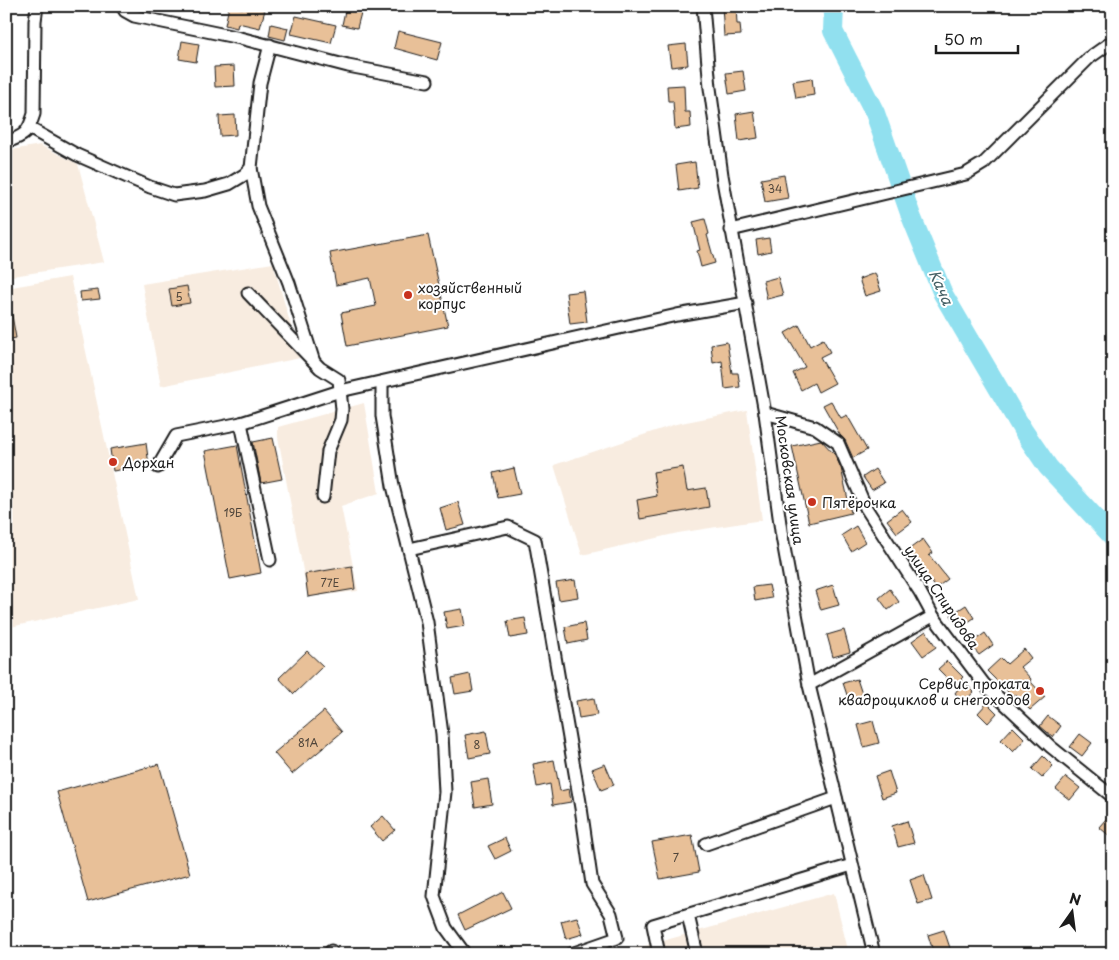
<svg xmlns="http://www.w3.org/2000/svg" width="1119" height="960" viewBox="0 0 1119 960" font-family="'Playpen Sans',sans-serif">
<style>
.built{fill:#f8ece0}
.lines{fill:none;stroke-linecap:round;stroke-linejoin:round}
.river{stroke:#91e0ef;stroke-width:20}
.building{fill:#e8c098;stroke:#1c1c1c}
.minor-casing{stroke:#1c1c1c;stroke-width:15}
.minor{stroke:#fff;stroke-width:11}
.poi-dot{fill:#c8321e;stroke:#fff;stroke-width:2}
.labels{text-anchor:middle;dominant-baseline:central;stroke-width:4;stroke-linejoin:round;paint-order:stroke}
.number-label{font-size:11px;fill:#4f453b}
.poi-label{font-size:14px;fill:#1c1c1c;stroke:#fff;text-anchor:start}
.street-label{font-size:14px;fill:#1c1c1c;stroke:#fff}
.water-label{font-size:15px;font-style:italic;fill:#456166;stroke:#fff}
</style>
<rect width="100%" height="100%" fill="#fff"/>
<filter id="ink" filterUnits="userSpaceOnUse"><feTurbulence type="fractalNoise" baseFrequency=".02" numOctaves="2"/><feDisplacementMap in="SourceGraphic" scale="10" xChannelSelector="R" yChannelSelector="G"/><feConvolveMatrix kernelMatrix="1 2 1 2 8 2 1 2 1" color-interpolation-filters="sRGB"/></filter>
<g filter="url(#ink)">
<g class="built">
<path d="M40,145L78,164L104,262L6,277V151Z"/>
<path d="M273,263L300,358L161,386L142,284Z"/>
<path d="M70,277L139,599L6,628V288Z"/>
<path d="M364,403L379,493L341,506L358,591L308,597L278,437V427Z"/>
<path d="M747,410L762,520L678,533L582,555L554,465L676,424Z"/>
<path d="M834,893L849,954H623V952Z"/>
</g>
<g class="lines">
<path class="river" d="M834,6L833,31L875,113L911,216L943,294L1024,432L1048,467L1113,537"/>
</g>
<g class="building">
<path d="M229,6L247,9L249,6L265,10L260,28L238,23L237,28L225,25Z"/>
<path d="M346,6L362,9L357,28L342,25Z"/>
<path d="M722,6H736L737,24H740L741,35L724,36Z"/>
<path d="M296,16L336,25L331,43L291,34Z"/>
<path d="M271,24L288,28L285,40L269,36Z"/>
<path d="M398,31L442,42L437,60L394,48Z"/>
<path d="M182,41L199,44L196,62L179,59Z"/>
<path d="M686,44L688,65L671,67L668,46Z"/>
<path d="M234,66L235,86L215,87L214,67Z"/>
<path d="M743,71L746,91L729,94L726,73Z"/>
<path d="M812,78L814,95L796,98L793,81Z"/>
<path d="M684,85L685,112H690L691,127L675,129L673,101H668L667,86Z"/>
<path d="M754,111L758,138L739,141L736,114Z"/>
<path d="M235,115L236,135L220,136L219,116Z"/>
<path d="M695,162L698,188L679,191L676,165Z"/>
<path d="M784,175L788,198L765,202L761,179Z"/>
<path d="M705,219L709,234L707,235L715,263L701,267L697,251L700,250L693,222Z"/>
<path d="M428,235L448,326L347,346L341,313L376,306L370,278L336,285L330,253Z"/>
<path d="M769,238L771,251L758,254L756,240Z"/>
<path d="M875,273L881,291L865,296L859,279Z"/>
<path d="M778,277L783,295L767,299L763,281Z"/>
<path d="M187,286L190,303L172,306L169,289Z"/>
<path d="M98,290L100,299L81,301L80,292Z"/>
<path d="M583,291L587,322L570,324L566,293Z"/>
<path d="M6,310H11L16,338L6,340Z"/>
<path d="M799,325L810,346L823,339L830,352L820,357L835,383L818,392L814,383L801,390L793,373L805,367L785,333Z"/>
<path d="M727,342L732,373H738L740,387L725,389L722,361L713,363L711,345Z"/>
<path d="M831,401L841,418L847,415L867,450L853,458L845,440L840,435L823,405Z"/>
<path d="M273,438L282,479L261,483L253,442Z"/>
<path d="M821,440L835,455L841,468L851,513L809,523L792,446Z"/>
<path d="M146,443L149,465L113,471L110,449Z"/>
<path d="M237,445L261,573L230,579L205,451Z"/>
<path d="M683,467L687,491L706,488L709,507L640,519L637,500L657,496L653,472Z"/>
<path d="M514,468L520,494L498,498L493,473Z"/>
<path d="M875,469L884,483L872,490L863,477Z"/>
<path d="M458,502L465,525L446,530L440,508Z"/>
<path d="M902,509L912,522L897,533L887,520Z"/>
<path d="M856,526L865,542L851,551L842,535Z"/>
<path d="M923,539L933,553L929,555L948,579L936,588L908,550Z"/>
<path d="M352,566L355,589L308,597L305,574Z"/>
<path d="M575,580L578,597L559,600L556,583Z"/>
<path d="M769,585L772,598L755,601L753,587Z"/>
<path d="M833,585L839,605L821,610L815,591Z"/>
<path d="M890,589L899,602L888,610L879,598Z"/>
<path d="M966,605L974,618L959,628L951,615Z"/>
<path d="M462,609L465,626L447,629L444,612Z"/>
<path d="M525,618L528,635L510,638L507,621Z"/>
<path d="M584,623L587,640L568,644L565,627Z"/>
<path d="M844,630L850,652L833,657L827,635Z"/>
<path d="M926,631L936,647L923,656L912,641Z"/>
<path d="M985,633L993,645L979,655L970,644Z"/>
<path d="M1024,649L1031,658L1020,667L1031,679L1030,681L1045,697L1030,710L1015,694L1012,696L987,671L1001,658L1007,664Z"/>
<path d="M307,651L323,666L294,694L279,678Z"/>
<path d="M947,661L963,677L961,679L974,692L963,702L955,693L958,689L938,669Z"/>
<path d="M470,674L473,691L455,694L452,678Z"/>
<path d="M857,679L864,700L850,704L843,683Z"/>
<path d="M594,698L597,715L579,718L576,701Z"/>
<path d="M987,703L997,713L988,723L978,713Z"/>
<path d="M324,711L342,732L292,774L274,753Z"/>
<path d="M1048,716L1061,726L1053,737L1040,726Z"/>
<path d="M873,721L879,743L864,747L858,725Z"/>
<path d="M1013,727L1025,739L1013,752L1001,740Z"/>
<path d="M486,731L490,754L469,758L465,735Z"/>
<path d="M1080,734L1092,743L1082,756L1070,747Z"/>
<path d="M1043,756L1053,766L1042,778L1032,769Z"/>
<path d="M554,760L560,791L569,789L571,802L553,805L550,784L537,787L533,764Z"/>
<path d="M159,764L190,874L88,902L57,792Z"/>
<path d="M605,764L614,785L601,790L592,769Z"/>
<path d="M889,771L896,793L882,798L875,776Z"/>
<path d="M1066,777L1080,788L1070,800L1056,789Z"/>
<path d="M488,779L492,804L475,807L471,782Z"/>
<path d="M1113,811V839L1099,827Z"/>
<path d="M383,816L395,830L382,841L370,827Z"/>
<path d="M907,821L914,843L898,847L892,826Z"/>
<path d="M692,835L699,872L660,879L652,842Z"/>
<path d="M505,838L511,851L495,859L488,846Z"/>
<path d="M924,875L932,900L918,904L910,880Z"/>
<path d="M503,892L511,908L465,930L458,915Z"/>
<path d="M577,917L583,934L566,939L561,921Z"/>
<path d="M944,930L952,954H934L928,935Z"/>
</g>
<g class="lines">
<defs>
<g id="minor">
<path d="M122,6L125,11L134,16L240,38L348,66L427,81"/>
<path d="M703,6L710,88L722,175L765,413L781,531L809,685L874,954"/>
<path d="M270,45L260,83L251,168L258,206L289,283L313,359"/>
<path d="M29,128L77,155L150,187L174,195L205,191L229,184L244,175L251,168"/>
<path d="M6,142C25,136 28,133 34,114L35,21L37,6"/>
<path d="M731,230L966,174L984,163L1089,58L1113,41"/>
<path d="M248,293L320,368L339,380L342,409L341,420L328,451L323,497"/>
<path d="M382,382V416L393,486L427,622L442,734L445,792L434,896L446,928L465,954"/>
<path d="M765,413L815,427L838,443L866,508L920,592L933,616L984,684L1051,747L1113,797"/>
<path d="M241,423L270,560"/>
<path d="M158,467L176,436L241,423L340,391L677,315L746,303"/>
<path d="M409,549L508,527L535,540L581,808L592,884L611,914L617,938L571,954"/>
<path d="M809,685L933,616"/>
<path d="M706,844L836,798"/>
<path d="M688,915L697,954"/>
<path d="M331,951L332,954"/>
<path d="M659,954L653,925L852,865"/>
</g>
</defs>
<use href="#minor" class="minor-casing"/>
<use href="#minor" class="minor"/>
</g>
</g>
<g class="poi-dot">
<circle cx="408" cy="295" r="5"/>
<circle cx="113" cy="462" r="5"/>
<circle cx="812" cy="502" r="5"/>
<circle cx="1040" cy="691" r="5"/>
</g>
<g class="labels">
<g class="number-label">
<text x="775" y="188">34</text>
<text x="179" y="296">5</text>
<text x="233" y="512">19Б</text>
<text x="330" y="582">77Е</text>
<text x="308" y="742">81А</text>
<text x="477" y="744">8</text>
<text x="676" y="857">7</text>
</g>
<g class="poi-label">
<text x="418" y="287">хозяйственный<tspan x="418" dy="16">корпус</tspan></text>
<text x="123" y="462">Дорхан</text>
<text x="822" y="502">Пятёрочка</text>
<text x="1030" y="683" text-anchor="end">Сервис проката<tspan x="1030" dy="16">квадроциклов и снегоходов</tspan></text>
</g>
<g class="street-label">
<text transform="translate(790 480) rotate(82)">Московская улица</text>
<text transform="translate(942 597) rotate(56)">улица Спиридова</text>
</g>
<g class="water-label">
<text transform="translate(942 287) rotate(66)">Кача</text>
</g>
</g>
<rect width="1119" height="960" fill="none" stroke="#fff" stroke-width="25"/>
<rect x="12" y="12" width="1094" height="935" fill="none" stroke="#1c1c1c" stroke-width="2" filter="url(#ink)"/>
<g transform="translate(1072 912) rotate(14)" stroke="#ffffff" stroke-width="4" paint-order="stroke">
<path d="M0-4L9 19L0 12L-9 19Z" fill="#1c1c1c"/>
<text y="-8" font-size="14" font-weight="bold" text-anchor="middle" fill="#1c1c1c">N</text>
</g>
<path d="M936 45v8h82v-8" fill="none" stroke="#1c1c1c" stroke-width="2.5"/>
<text x="944" y="45" font-size="15" fill="#1c1c1c" stroke="#ffffff" stroke-width="4" paint-order="stroke">50 m</text>
</svg>
